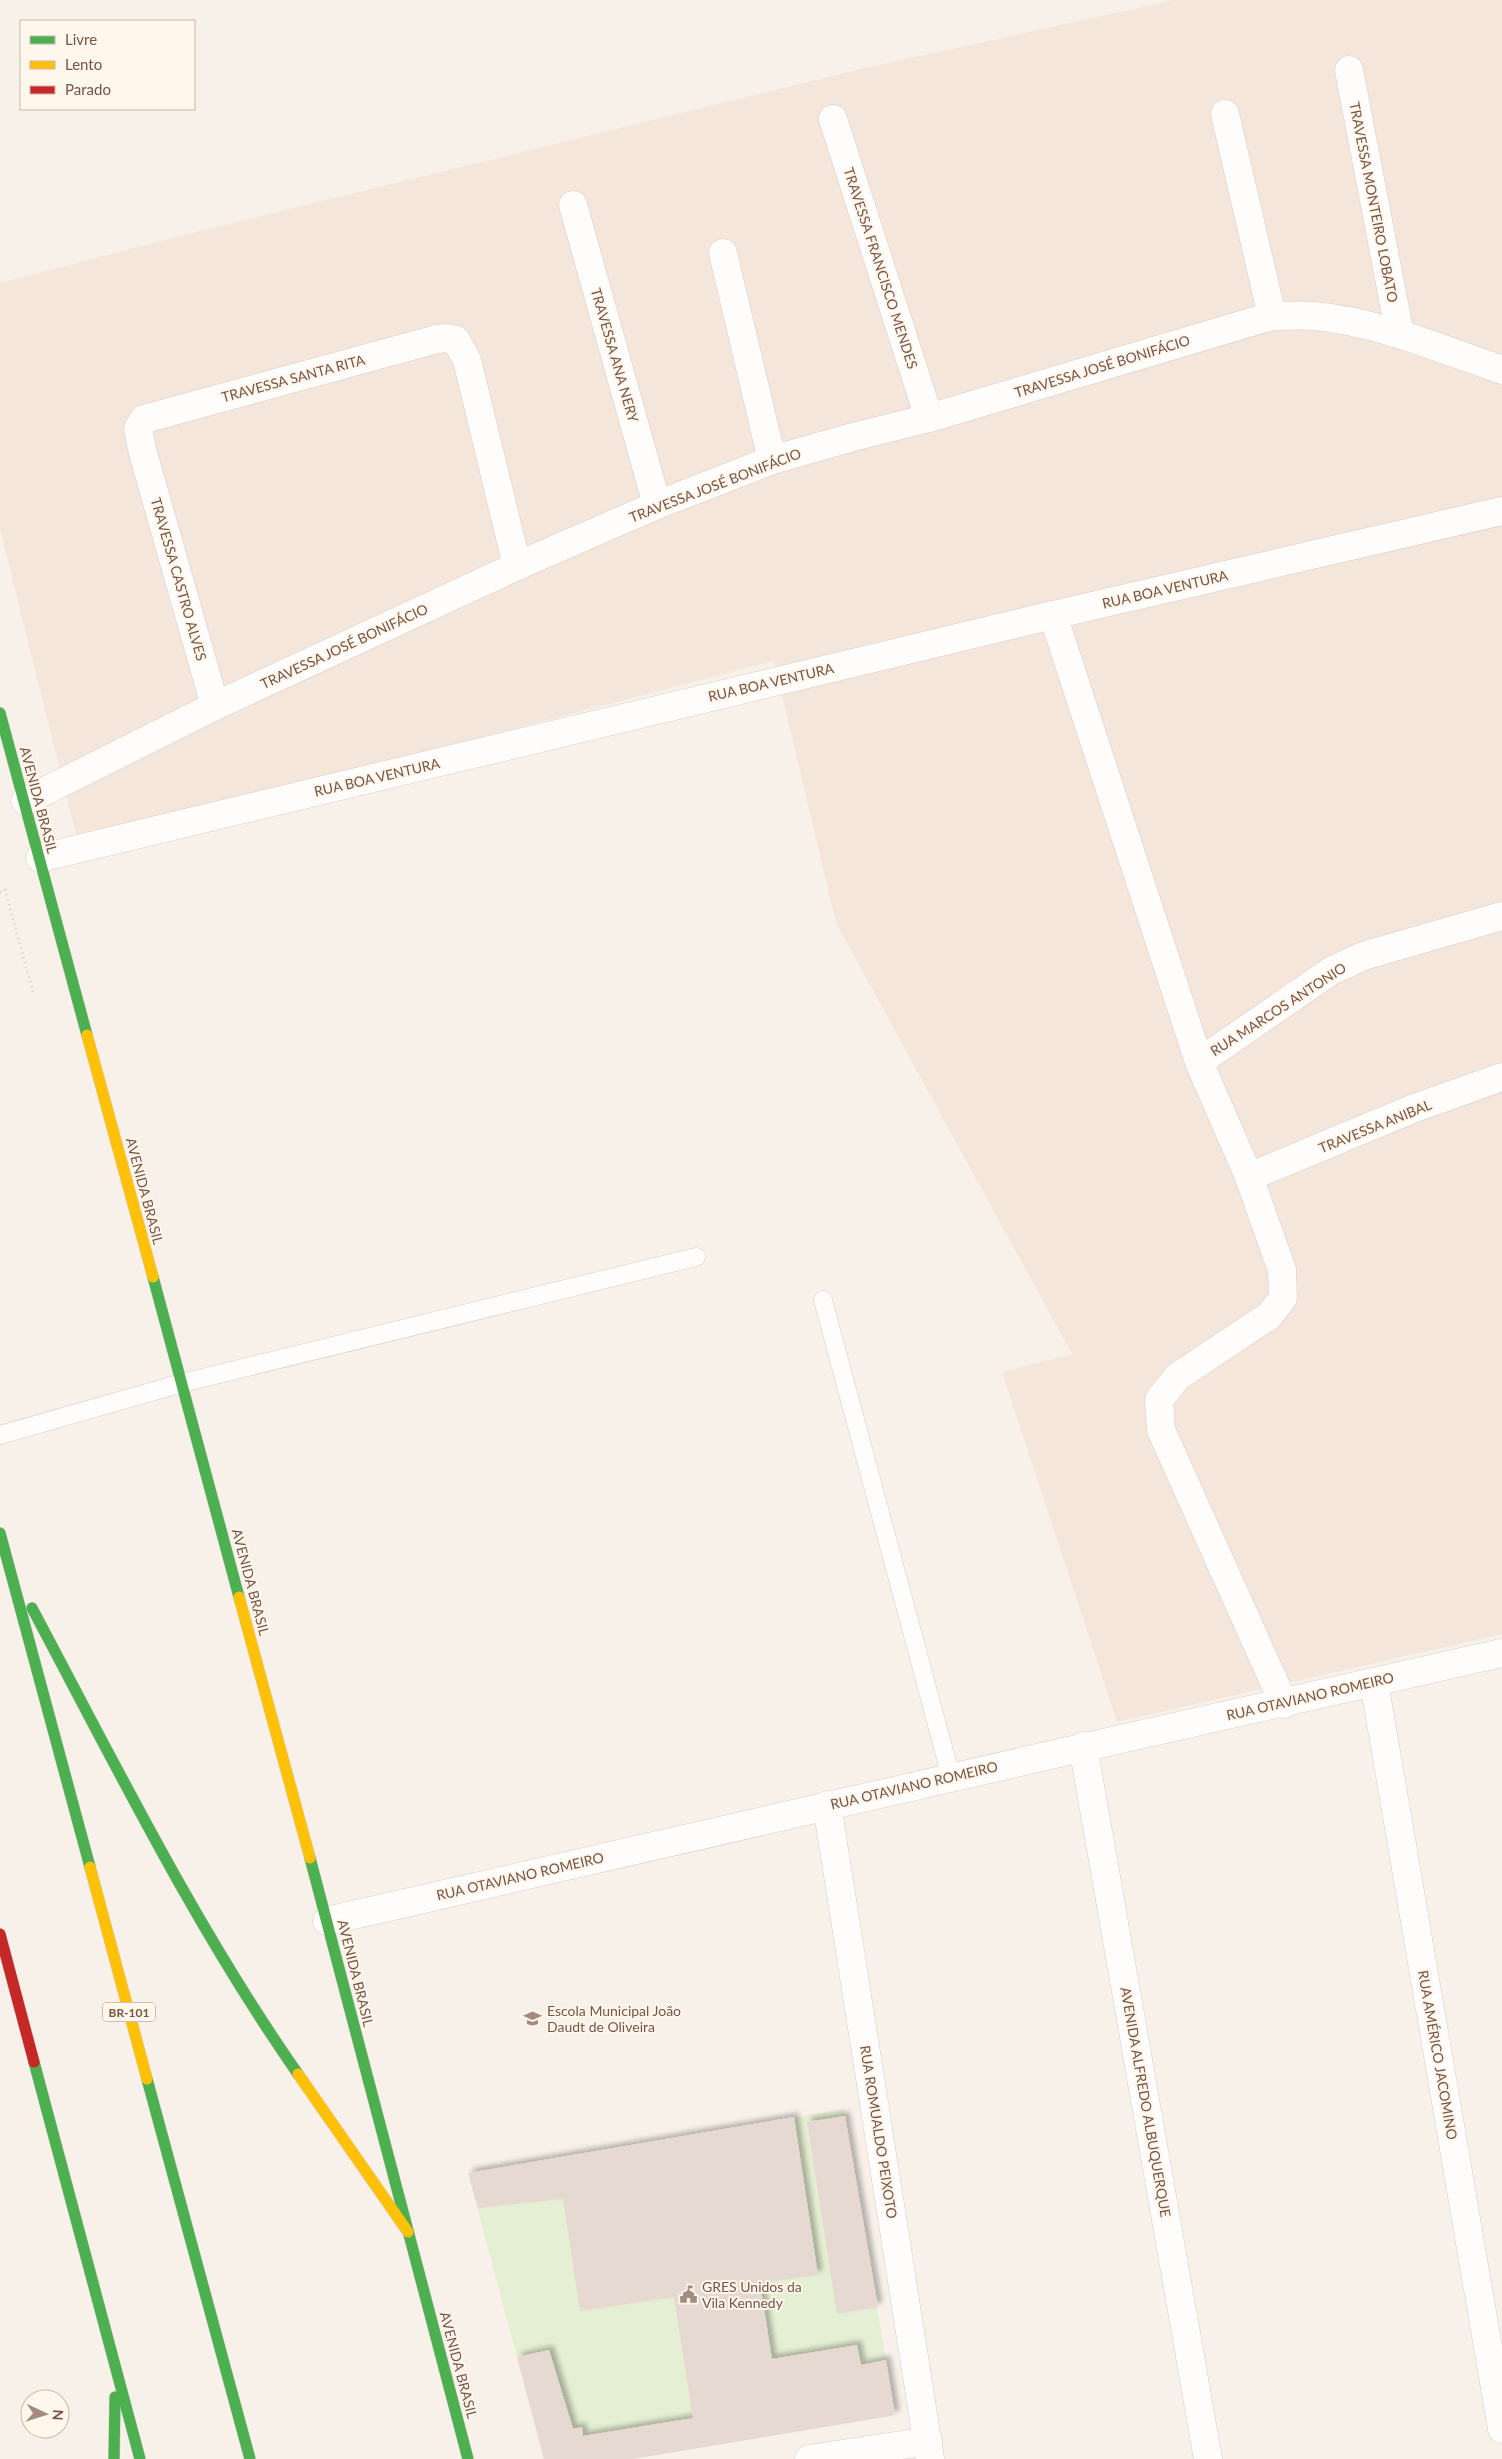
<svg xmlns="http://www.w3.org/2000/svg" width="1502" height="2459" viewBox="0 0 1502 2459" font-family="Lato,sans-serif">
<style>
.residential{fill:#f4e6da}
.green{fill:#e5efd3}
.building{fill:#e5d9d1;filter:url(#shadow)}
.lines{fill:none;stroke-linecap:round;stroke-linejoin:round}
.lane-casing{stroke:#d6cdc7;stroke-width:19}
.street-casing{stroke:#d6cdc7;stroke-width:29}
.fast-casing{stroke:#d7cdc6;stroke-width:12}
.slow-casing{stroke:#d7cdc6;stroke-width:12}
.jam-casing{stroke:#d7cdc6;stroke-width:12}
.path{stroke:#dbd0cc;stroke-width:3;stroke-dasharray:1 4;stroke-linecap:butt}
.lane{stroke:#fefdfc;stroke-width:18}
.street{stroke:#fefdfc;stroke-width:28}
.fast{stroke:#4caf50;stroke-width:11}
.slow{stroke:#ffc107;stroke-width:11}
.jam{stroke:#c62828;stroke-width:11}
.labels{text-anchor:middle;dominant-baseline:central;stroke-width:4;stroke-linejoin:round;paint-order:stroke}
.shield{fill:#fff6ec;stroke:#a18578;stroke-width:1}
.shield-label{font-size:12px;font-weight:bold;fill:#795547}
.street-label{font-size:14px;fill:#795547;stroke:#fff6ec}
.poi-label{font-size:14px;fill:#795547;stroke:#fff6ec;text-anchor:start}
</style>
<defs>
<filter id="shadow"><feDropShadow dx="4.5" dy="-4.5" stdDeviation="2.5" flood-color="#0004"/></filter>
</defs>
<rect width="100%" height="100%" fill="#f8f1ea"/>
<path class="residential" d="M1175,0H1502V1634L1117,1722L1002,1372L1072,1354L836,923L774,661L78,842L0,529V283L196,232L869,67Z"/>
<path class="green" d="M844,2109L895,2415L632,2459H544L468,2173Z"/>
<g class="building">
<path d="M845,2116L878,2307L837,2314L807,2122Z"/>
<path d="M794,2117L818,2275L760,2283L772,2359L857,2345L861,2365L886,2360L895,2415L631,2459H544L517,2357L549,2350L573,2429L582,2427L583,2436L693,2418L674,2297L580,2311L563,2199L478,2208L468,2173Z"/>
</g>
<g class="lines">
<defs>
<g id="lane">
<path d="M823,1300L951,1777"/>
<path d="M0,1435L182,1383L696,1257"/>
</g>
<g id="street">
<path d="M1349,70L1400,335"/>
<path d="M1225,114L1272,316"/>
<path d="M833,119L929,418"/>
<path d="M573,205L657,505"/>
<path d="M723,253L772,460"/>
<path d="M1053,615L1199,1062L1249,1177L1282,1270L1283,1298L1269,1316L1177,1377L1159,1400L1161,1430L1284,1704"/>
<path d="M215,706L143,453L138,429L144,419L437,339L447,338L456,340L467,360L517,566"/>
<path d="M25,801L215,706L517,566L657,505L772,460L853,437L929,418L1272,316C1286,316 1301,315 1314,316C1379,322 1441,349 1502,370"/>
<path d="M40,858L1053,615L1502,511"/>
<path d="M1199,1062L1331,971L1363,956L1502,916"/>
<path d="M1249,1177L1412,1109L1502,1077"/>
<path d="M1374,1682L1502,2429"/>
<path d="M1083,1746L1208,2459"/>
<path d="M827,1805L930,2459"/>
<path d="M327,1921C719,1830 1110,1741 1502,1653"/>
<path d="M809,2459L928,2441"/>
</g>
<g id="fast">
<path d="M0,713L87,1035"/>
<path d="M153,1277L239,1597"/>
<path d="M0,1533L90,1867"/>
<path d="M32,1608C116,1766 196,1928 298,2074"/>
<path d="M310,1858L468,2459"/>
<path d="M34,2062L140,2459"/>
<path d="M147,2079L250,2459"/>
<path d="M114,2459L115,2397"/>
</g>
<g id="slow">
<path d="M87,1035L153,1277"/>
<path d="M239,1597L310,1858"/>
<path d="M90,1867L147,2079"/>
<path d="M298,2074L408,2232"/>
</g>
<path id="jam" d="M0,1934L34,2062"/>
</defs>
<use href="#lane" class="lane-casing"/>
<use href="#street" class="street-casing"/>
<use href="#fast" class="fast-casing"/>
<use href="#slow" class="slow-casing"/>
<use href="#jam" class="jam-casing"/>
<path class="path" d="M0,892L5,890L34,996"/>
<use href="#lane" class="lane"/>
<use href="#street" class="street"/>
<use href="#fast" class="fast"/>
<use href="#slow" class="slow"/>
<use href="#jam" class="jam"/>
</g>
<defs>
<symbol id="school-bare" viewBox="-9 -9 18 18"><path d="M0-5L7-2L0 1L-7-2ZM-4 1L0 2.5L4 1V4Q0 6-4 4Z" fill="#a58c80" stroke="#fff6ec" stroke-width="2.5" paint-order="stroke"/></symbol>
<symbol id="civic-bare" viewBox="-9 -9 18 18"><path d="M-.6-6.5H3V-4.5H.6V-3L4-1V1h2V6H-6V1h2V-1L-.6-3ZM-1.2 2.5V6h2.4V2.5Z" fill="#a58c80" stroke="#fff6ec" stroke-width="2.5" paint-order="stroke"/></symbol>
</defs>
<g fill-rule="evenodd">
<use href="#school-bare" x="520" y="2006" width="25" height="25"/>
<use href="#civic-bare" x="676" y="2282" width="25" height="25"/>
</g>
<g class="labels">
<rect class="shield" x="103" y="2002.5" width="52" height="19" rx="4"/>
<g class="shield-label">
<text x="129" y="2012">BR-101</text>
</g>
<g class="street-label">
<text transform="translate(1374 202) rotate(79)">TRAVESSA MONTEIRO LOBATO</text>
<text transform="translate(881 268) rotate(72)">TRAVESSA FRANCISCO MENDES</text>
<text transform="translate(615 355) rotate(74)">TRAVESSA ANA NERY</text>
<text transform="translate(1102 366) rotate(-17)">TRAVESSA JOSÉ BONIFÁCIO</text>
<text transform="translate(293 378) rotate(-15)">TRAVESSA SANTA RITA</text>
<text transform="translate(715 485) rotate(-21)">TRAVESSA JOSÉ BONIFÁCIO</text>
<text transform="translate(179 579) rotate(74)">TRAVESSA CASTRO ALVES</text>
<text transform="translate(1165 589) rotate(-13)">RUA BOA VENTURA</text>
<text transform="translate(344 646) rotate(-25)">TRAVESSA JOSÉ BONIFÁCIO</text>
<text transform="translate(771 682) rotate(-13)">RUA BOA VENTURA</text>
<text transform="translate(377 777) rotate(-13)">RUA BOA VENTURA</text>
<text transform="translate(39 800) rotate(75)">AVENIDA BRASIL</text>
<text transform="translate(1278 1009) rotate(-33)">RUA MARCOS ANTONIO</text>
<text transform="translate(1375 1126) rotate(-22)">TRAVESSA ANIBAL</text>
<text transform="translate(145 1191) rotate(75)">AVENIDA BRASIL</text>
<text transform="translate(251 1582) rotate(75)">AVENIDA BRASIL</text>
<text transform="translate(1310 1696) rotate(-13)">RUA OTAVIANO ROMEIRO</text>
<text transform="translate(914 1785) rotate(-13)">RUA OTAVIANO ROMEIRO</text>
<text transform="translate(520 1876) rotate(-13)">RUA OTAVIANO ROMEIRO</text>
<text transform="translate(356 1973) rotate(76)">AVENIDA BRASIL</text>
<text transform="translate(1438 2055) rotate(80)">RUA AMÉRICO JACOMINO</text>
<text transform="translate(1146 2102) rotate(80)">AVENIDA ALFREDO ALBUQUERQUE</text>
<text transform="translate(879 2132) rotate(81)">RUA ROMUALDO PEIXOTO</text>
<text transform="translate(459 2365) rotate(75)">AVENIDA BRASIL</text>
</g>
<g class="poi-label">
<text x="547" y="2010">Escola Municipal João<tspan x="547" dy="16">Daudt de Oliveira</tspan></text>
<text x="702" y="2286">GRES Unidos da<tspan x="702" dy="16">Vila Kennedy</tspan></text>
</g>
</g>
<rect x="20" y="20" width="175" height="90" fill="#fff6ec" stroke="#c9b6aa"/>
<rect x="30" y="36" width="25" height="8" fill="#4caf50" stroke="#c9b6aa"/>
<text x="65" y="45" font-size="15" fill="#795547">Livre</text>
<rect x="30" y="61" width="25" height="8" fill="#ffc107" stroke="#c9b6aa"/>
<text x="65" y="70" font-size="15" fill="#795547">Lento</text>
<rect x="30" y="86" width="25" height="8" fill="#c62828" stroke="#c9b6aa"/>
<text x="65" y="95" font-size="15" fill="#795547">Parado</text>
<g transform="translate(45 2414) rotate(94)"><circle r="24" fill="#fff6ec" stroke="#c9b6aa"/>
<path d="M0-4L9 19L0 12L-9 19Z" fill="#a58c80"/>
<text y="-8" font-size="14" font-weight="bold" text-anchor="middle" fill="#795547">N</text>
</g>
</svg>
